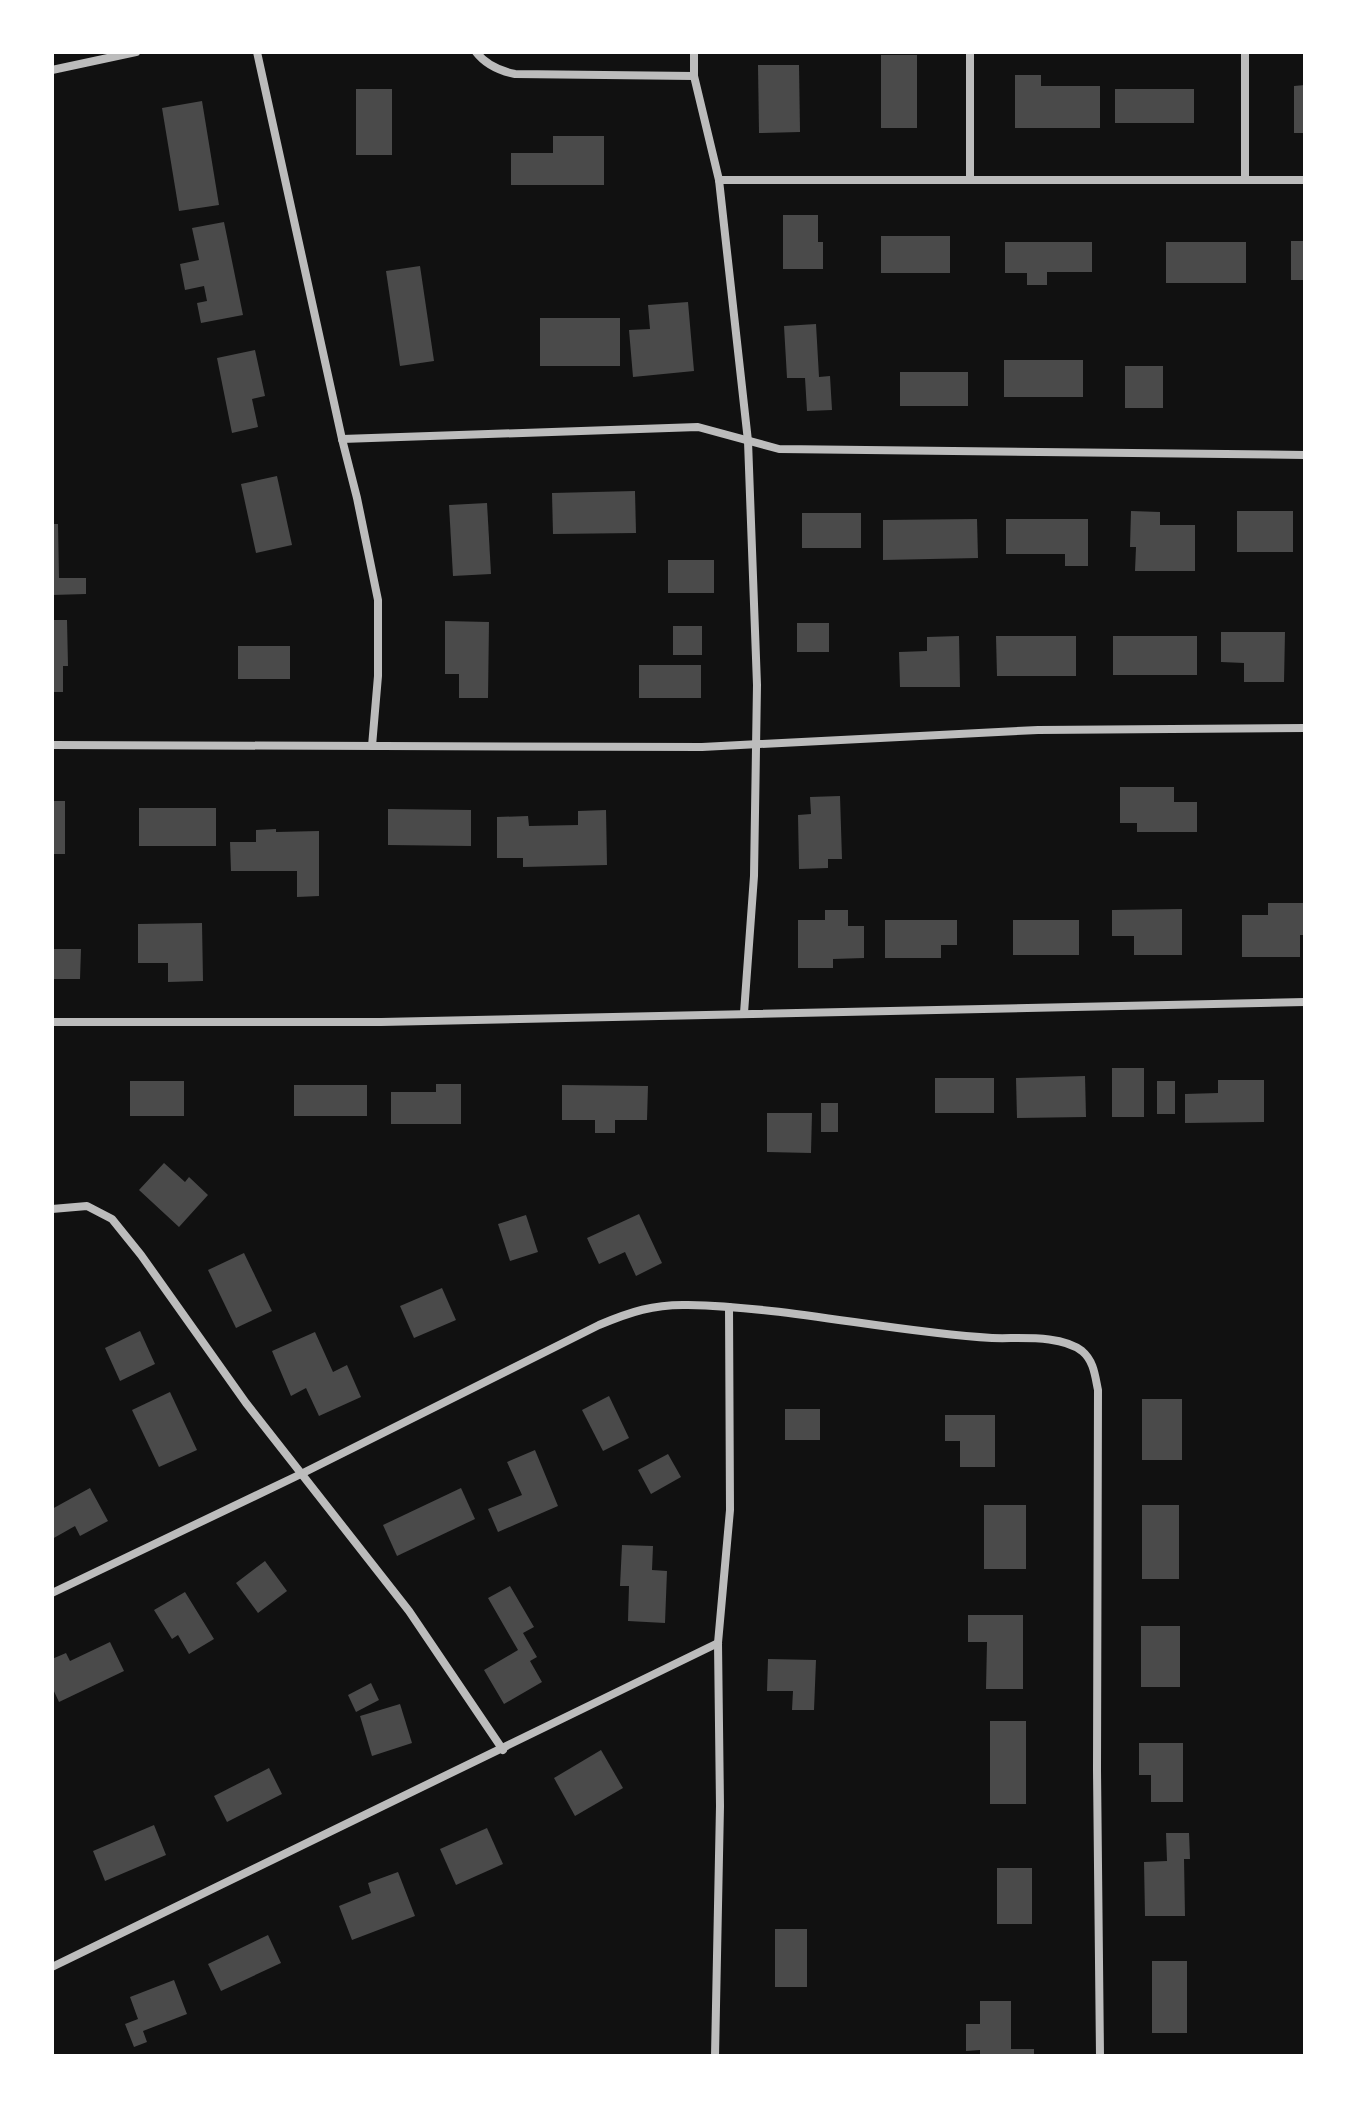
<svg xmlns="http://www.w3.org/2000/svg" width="1357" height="2108" viewBox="0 0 1357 2108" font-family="Barlow,sans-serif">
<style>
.building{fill:#4a4a4a}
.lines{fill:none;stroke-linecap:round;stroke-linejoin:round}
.minor{stroke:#bcbcbc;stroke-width:8}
</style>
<rect width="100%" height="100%" fill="#111"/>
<g class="building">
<rect x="881" y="55" width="36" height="73"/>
<path d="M758,65H799L800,132L759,133Z"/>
<path d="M1015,75H1041V86H1100V128H1015Z"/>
<path d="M1305,85V133H1294V86Z"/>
<rect x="356" y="89" width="36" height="66"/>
<rect x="1115" y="89" width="79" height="34"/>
<path d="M202,101L219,205L179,211L162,108Z"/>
<path d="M553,136H604V185H511V153H553Z"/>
<path d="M783,215H818V242H823V269H783Z"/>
<path d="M224,222L243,315L201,323L197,303L207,301L204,286L185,290L180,264L199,260L192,228Z"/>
<rect x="881" y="236" width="69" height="37"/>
<rect x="1291" y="241" width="14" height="39"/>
<path d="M1005,242H1092V272H1047V285H1027V273H1005Z"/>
<rect x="1166" y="242" width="80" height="41"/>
<path d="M420,266L434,361L400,366L386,271Z"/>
<path d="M688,302L694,371L633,377L629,330L650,329L648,305Z"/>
<rect x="540" y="318" width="80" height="48"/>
<path d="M816,324L819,377L830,376L832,410L807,411L805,378H787L784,326Z"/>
<path d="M255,350L265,396L252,399L258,427L232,433L217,358Z"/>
<rect x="1004" y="360" width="79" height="37"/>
<rect x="1125" y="366" width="38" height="42"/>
<rect x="900" y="372" width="68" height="34"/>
<path d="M277,476L292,545L256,553L241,484Z"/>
<path d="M635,491L636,533L553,534L552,493Z"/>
<path d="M487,503L491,574L453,576L449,505Z"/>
<path d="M1131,511L1160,512V525H1195V571H1135L1136,547H1130Z"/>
<rect x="1237" y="511" width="56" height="41"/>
<rect x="802" y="513" width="59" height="35"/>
<path d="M977,519L978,558L883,560V520Z"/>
<path d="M1006,519H1088V566H1065V554H1006Z"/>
<path d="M52,524H58L59,578H86V594L52,595Z"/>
<rect x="668" y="560" width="46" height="33"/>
<path d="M52,620H67L68,666H63V692H52Z"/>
<path d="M445,621L489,622L488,698H459V674H445Z"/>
<rect x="797" y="623" width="32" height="29"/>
<rect x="673" y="626" width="29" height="29"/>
<path d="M1221,632H1285L1284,682H1244V663L1221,662Z"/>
<path d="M959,636L960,687H900L899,652L927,651V637Z"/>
<path d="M996,636H1076V676H997Z"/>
<rect x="1113" y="636" width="84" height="39"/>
<rect x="238" y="646" width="52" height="33"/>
<rect x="639" y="665" width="62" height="33"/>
<path d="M1120,787H1174V802H1197V832H1137V823H1120Z"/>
<path d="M840,796L842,859H828V868L799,869L798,815L811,814L810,797Z"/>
<rect x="52" y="801" width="13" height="53"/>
<rect x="139" y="808" width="77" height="38"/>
<path d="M388,809L471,810V846L388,845Z"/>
<path d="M606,810L607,865L523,867V858H497V817L528,816L529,826L578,825V811Z"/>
<path d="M276,829V832L319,831V896L297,897V871H231L230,842H256V830Z"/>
<path d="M1268,903H1305V935H1300V957H1242V915H1268Z"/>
<path d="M1182,909V955H1134V936H1112V910Z"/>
<path d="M825,910H848V926H864V958L833,959V968H798V920H825Z"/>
<path d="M885,920H957V945H941V958H885Z"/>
<rect x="1013" y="920" width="66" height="35"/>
<path d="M202,923L203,981L168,982V963H138V924Z"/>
<path d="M52,949H81L80,979H52Z"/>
<rect x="1112" y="1068" width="32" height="49"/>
<path d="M1085,1076L1086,1117L1017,1118L1016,1078Z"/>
<rect x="935" y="1078" width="59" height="35"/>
<path d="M1218,1080H1264V1122L1185,1123V1094L1218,1093Z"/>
<rect x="130" y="1081" width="54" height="35"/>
<rect x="1157" y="1081" width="18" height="33"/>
<path d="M436,1084H461V1124H391V1092H436Z"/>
<rect x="294" y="1085" width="73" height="31"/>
<path d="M562,1085L648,1086L647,1120H615V1133H595V1120H562Z"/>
<rect x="821" y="1103" width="17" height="29"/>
<path d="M767,1113H812L811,1153L767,1152Z"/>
<path d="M164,1163L185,1182L189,1177L208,1195L179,1227L139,1190Z"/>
<path d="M639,1214L662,1263L636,1276L625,1252L599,1264L587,1238Z"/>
<path d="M526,1215L538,1252L510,1261L498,1224Z"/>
<path d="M244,1253L272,1311L236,1328L208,1270Z"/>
<path d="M442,1288L456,1320L414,1338L400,1306Z"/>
<path d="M140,1331L155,1364L120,1381L105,1348Z"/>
<path d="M315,1332L333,1372L347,1365L361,1397L319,1416L306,1388L291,1396L272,1351Z"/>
<path d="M170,1392L197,1450L159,1467L132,1410Z"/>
<path d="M609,1396L629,1438L603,1451L582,1410Z"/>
<rect x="1142" y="1399" width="40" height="61"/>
<rect x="785" y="1409" width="35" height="31"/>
<path d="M945,1415H995V1467H960V1441H945Z"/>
<path d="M535,1450L558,1506L498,1532L488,1509L522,1495L507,1462Z"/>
<path d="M668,1454L681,1477L651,1494L638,1470Z"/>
<path d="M90,1488L108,1521L80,1536L75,1526L52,1539V1509Z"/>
<path d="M461,1488L475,1519L397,1556L383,1525Z"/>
<rect x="984" y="1505" width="42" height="64"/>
<rect x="1142" y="1505" width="37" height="74"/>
<path d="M622,1545L653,1546L652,1570L667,1571L665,1623L628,1621L629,1586H620Z"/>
<path d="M265,1561L287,1591L258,1613L236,1583Z"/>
<path d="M510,1586L534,1627L523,1633L537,1657L530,1661L542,1682L504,1704L484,1670L518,1650L488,1598Z"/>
<path d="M185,1592L214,1639L189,1654L178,1635L172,1639L154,1610Z"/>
<path d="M968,1615H1023V1689H986L987,1642H968Z"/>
<rect x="1141" y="1626" width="39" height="61"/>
<path d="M110,1642L124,1671L59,1702L52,1687V1659L66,1653L70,1661Z"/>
<path d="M768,1659L816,1660L814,1710H792L793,1691H767Z"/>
<path d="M371,1683L379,1700L356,1712L348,1695Z"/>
<path d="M400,1704L412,1743L372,1756L360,1716Z"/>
<rect x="990" y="1721" width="36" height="83"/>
<path d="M1139,1743H1183V1802H1151V1775H1139Z"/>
<path d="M601,1750L623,1788L575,1816L554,1778Z"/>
<path d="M269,1768L282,1794L227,1822L214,1796Z"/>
<path d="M154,1825L166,1855L105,1881L93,1851Z"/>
<path d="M487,1828L503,1864L456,1885L440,1849Z"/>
<path d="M1166,1833H1189L1190,1859H1184L1185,1916H1145L1144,1862L1167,1861Z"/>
<rect x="997" y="1868" width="35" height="56"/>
<path d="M398,1872L415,1916L352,1940L339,1906L371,1893L368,1883Z"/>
<rect x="775" y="1929" width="32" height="58"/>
<path d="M268,1935L281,1963L221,1991L208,1964Z"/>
<rect x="1152" y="1961" width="35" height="72"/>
<path d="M174,1980L187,2014L143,2031L147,2042L134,2047L125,2024L138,2019L130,1997Z"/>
<path d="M980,2001H1011V2049H1034V2056H980V2050L966,2051V2024H980Z"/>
</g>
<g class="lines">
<g class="minor">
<path d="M257,52L342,439L357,498L378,600V676L372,746"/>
<path d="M476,52C486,65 500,71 515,74L694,76"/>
<path d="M694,52V76L719,180L748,441L757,685L754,876L744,1013"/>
<path d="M1245,52V180"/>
<path d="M52,70L136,52"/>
<path d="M970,179V52"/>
<path d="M719,180H1305"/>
<path d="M342,439L698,427L779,449L1305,455"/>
<path d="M52,745L702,747L1038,730L1305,728"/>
<path d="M52,1022H381L1305,1002"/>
<path d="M52,1209L87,1206L112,1219L141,1255L246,1403L409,1611L503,1750"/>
<path d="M52,1593L301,1474L599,1325C630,1312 654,1304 688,1305C790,1307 890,1332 992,1338C1019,1339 1060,1334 1082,1351C1094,1361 1095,1376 1098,1390L1097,1770L1100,2056"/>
<path d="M52,1967L718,1643"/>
<path d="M715,2056L720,1806L718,1643L730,1510L729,1307"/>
</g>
</g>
<rect width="1357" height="2108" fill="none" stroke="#ffffff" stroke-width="108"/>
</svg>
